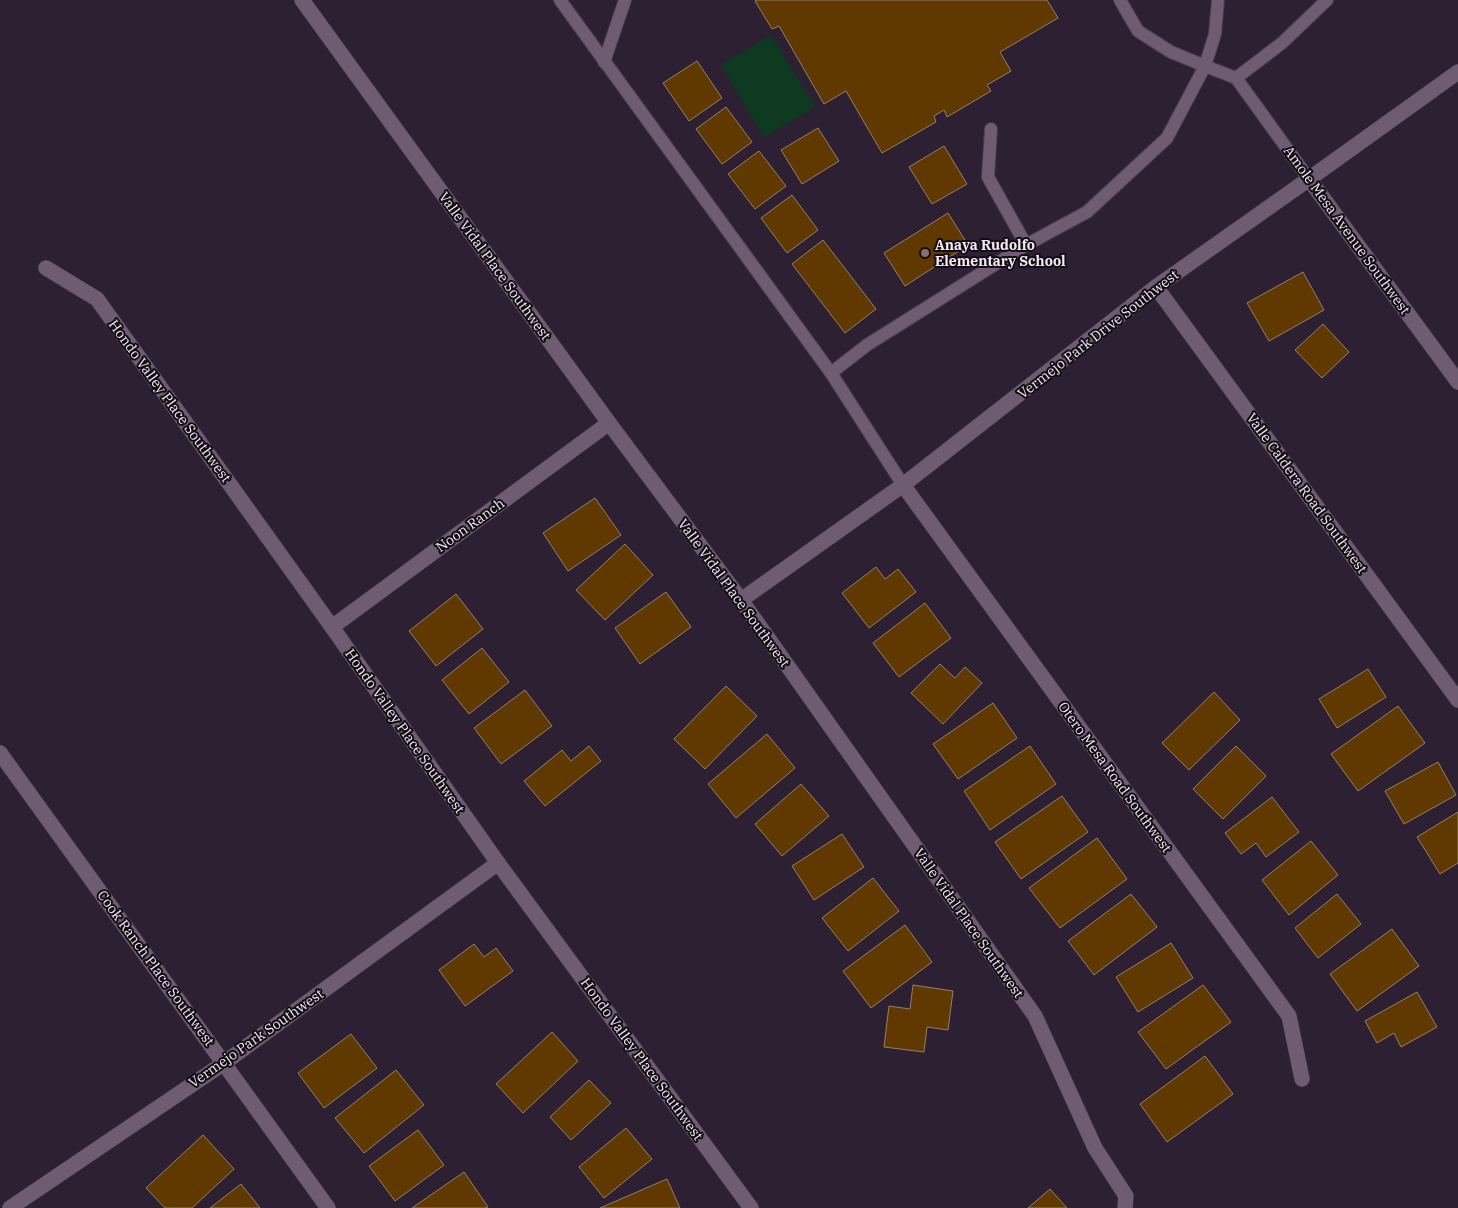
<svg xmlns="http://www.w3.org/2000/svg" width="1458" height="1208" viewBox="0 0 1458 1208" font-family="'IBM Plex Serif',serif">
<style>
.green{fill:#0d3a21}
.building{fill:#5f3900;stroke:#94806a}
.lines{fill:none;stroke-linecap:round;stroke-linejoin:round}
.lane-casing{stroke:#4b3f4f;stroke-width:14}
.street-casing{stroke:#4b3f4f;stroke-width:16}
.secondary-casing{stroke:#4b3f4f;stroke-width:16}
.lane{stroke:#6d5c72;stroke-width:12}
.street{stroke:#6d5c72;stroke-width:15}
.secondary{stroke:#6d5c72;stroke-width:15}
.education-dot{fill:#8d6e63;stroke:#130c15;stroke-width:2}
.labels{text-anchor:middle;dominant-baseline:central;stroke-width:4;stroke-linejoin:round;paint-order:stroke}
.street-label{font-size:14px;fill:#f4eaf7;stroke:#130c15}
.poi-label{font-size:14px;font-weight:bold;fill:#f4eaf7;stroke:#130c15;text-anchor:start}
</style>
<rect width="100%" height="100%" fill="#2e2033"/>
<path class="green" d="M771,35L815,107L764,137L721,65Z"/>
<g class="building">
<path d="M756,0H1047L1058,18L1000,52L1011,71L987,85L991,91L947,117L944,110L934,116L936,122L882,153L846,91L824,104L779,26L772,29L755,1Z"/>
<path d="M697,61L722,98L689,121L663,83Z"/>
<path d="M726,107L752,142L722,164L696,129Z"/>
<path d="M818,128L839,161L802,184L781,150Z"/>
<path d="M944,146L967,184L932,204L909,167Z"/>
<path d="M759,151L786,186L755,209L728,174Z"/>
<path d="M792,195L818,230L787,253L761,218Z"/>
<path d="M948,213L968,245L905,286L884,253Z"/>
<path d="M823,240L876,309L845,333L792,264Z"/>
<path d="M1303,272L1324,310L1269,341L1247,303Z"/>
<path d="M1323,324L1349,352L1322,378L1295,350Z"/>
<path d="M595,498L621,535L568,571L543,533Z"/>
<path d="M625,544L653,575L605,620L576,590Z"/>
<path d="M876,567L885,579L898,569L916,592L869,628L842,593Z"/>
<path d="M666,592L691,627L640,664L615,628Z"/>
<path d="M456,594L483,629L436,666L409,631Z"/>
<path d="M925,603L951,638L899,677L873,643Z"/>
<path d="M482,648L509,682L469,714L442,680Z"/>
<path d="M940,664L955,678L965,667L982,683L943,724L911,693Z"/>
<path d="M1368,669L1386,697L1337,728L1319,699Z"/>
<path d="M726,686L757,716L705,769L674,739Z"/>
<path d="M525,690L552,726L501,764L474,728Z"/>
<path d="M1214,692L1240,720L1189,770L1162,743Z"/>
<path d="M993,703L1017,738L958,779L933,744Z"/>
<path d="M1398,706L1425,743L1358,791L1331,754Z"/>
<path d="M767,734L795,768L736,818L708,784Z"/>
<path d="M589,746L601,761L545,806L524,781L562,750L571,761Z"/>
<path d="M1030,746L1056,784L990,830L964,791Z"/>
<path d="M1236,746L1266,776L1223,819L1193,789Z"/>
<path d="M1438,762L1456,795L1404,824L1385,791Z"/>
<path d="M801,784L829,816L782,856L755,824Z"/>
<path d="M1062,796L1088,832L1021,879L995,842Z"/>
<path d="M1272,797L1299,832L1266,857L1256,843L1241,854L1225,833Z"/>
<path d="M1458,812V863L1440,874L1417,837Z"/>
<path d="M842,834L864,867L814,900L792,866Z"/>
<path d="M1097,838L1127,879L1060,928L1029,888Z"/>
<path d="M1311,841L1338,875L1289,915L1262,880Z"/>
<path d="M873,878L899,911L848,951L822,918Z"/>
<path d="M1131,894L1157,927L1094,975L1068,941Z"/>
<path d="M1337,894L1361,924L1318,958L1295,928Z"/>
<path d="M905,925L932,962L871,1008L843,971Z"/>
<path d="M1392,929L1419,966L1357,1011L1330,974Z"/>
<path d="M1171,943L1193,978L1138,1012L1116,977Z"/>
<path d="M474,944L484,957L496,948L513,971L465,1006L439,970Z"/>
<path d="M913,985L953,991L948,1030L927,1027L924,1052L884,1047L889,1006L910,1009Z"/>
<path d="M1203,985L1231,1022L1166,1069L1138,1032Z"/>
<path d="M1417,992L1437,1027L1401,1047L1394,1033L1377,1043L1365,1021Z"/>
<path d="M552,1032L578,1061L523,1113L496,1084Z"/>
<path d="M351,1034L377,1068L324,1108L298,1073Z"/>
<path d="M1205,1056L1233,1094L1167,1142L1140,1104Z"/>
<path d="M396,1070L424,1105L364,1153L335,1118Z"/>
<path d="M589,1080L611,1103L571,1140L550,1117Z"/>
<path d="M626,1128L652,1159L604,1198L579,1167Z"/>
<path d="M418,1130L444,1165L395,1201L369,1166Z"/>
<path d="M203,1135L234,1169L192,1208H165L146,1188Z"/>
<path d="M464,1172L488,1207L485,1208H412Z"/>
<path d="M667,1179L680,1208H600Z"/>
<path d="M241,1184L260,1208H210Z"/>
<path d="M1050,1189L1067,1208H1028Z"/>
</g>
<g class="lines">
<defs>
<g id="lane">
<path d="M560,0L831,373"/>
<path d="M1120,0L1138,31L1171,52L1205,66L1215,34L1218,0"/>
<path d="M604,62L625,0"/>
<path d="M1236,78L1309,179"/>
<path d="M991,129L988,177L1026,245"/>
<path d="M903,485L831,373L867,345L1026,245L1087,212L1167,138L1205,66L1236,78L1282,43L1327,0"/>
</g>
<g id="street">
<path d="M302,0L609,423L741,600L1035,1016L1095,1148L1126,1196L1125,1208"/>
<path d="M46,268L97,299L332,627L498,863L751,1208"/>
<path d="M1156,287L1458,700"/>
<path d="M903,485L1289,1016L1302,1079"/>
<path d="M741,600L903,485L1156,287L1309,179L1458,72"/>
<path d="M332,627L609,423"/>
<path d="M0,753L328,1208"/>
<path d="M10,1208L224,1063L498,863"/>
</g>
<path id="secondary" d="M1309,179L1458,382"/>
</defs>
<use href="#lane" class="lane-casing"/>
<use href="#street" class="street-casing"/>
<use href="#secondary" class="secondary-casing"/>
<use href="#lane" class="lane"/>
<use href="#street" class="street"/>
<use href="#secondary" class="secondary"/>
</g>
<circle class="education-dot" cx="925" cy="253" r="5"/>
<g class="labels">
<g class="street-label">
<text transform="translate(1347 230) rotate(54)">Amole Mesa Avenue Southwest</text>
<text transform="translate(495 266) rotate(54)">Valle Vidal Place Southwest</text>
<text transform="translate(1098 334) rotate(-38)">Vermejo Park Drive Southwest</text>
<text transform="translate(170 401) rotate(54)">Hondo Valley Place Southwest</text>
<text transform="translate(1307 493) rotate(54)">Valle Caldera Road Southwest</text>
<text transform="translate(470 525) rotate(-36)">Noon Ranch</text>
<text transform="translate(734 593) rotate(54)">Valle Vidal Place Southwest</text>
<text transform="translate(405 731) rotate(55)">Hondo Valley Place Southwest</text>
<text transform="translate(1115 777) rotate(54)">Otero Mesa Road Southwest</text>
<text transform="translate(969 923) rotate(55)">Valle Vidal Place Southwest</text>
<text transform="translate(156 968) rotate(54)">Cook Ranch Place Southwest</text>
<text transform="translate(256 1038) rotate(-35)">Vermejo Park Southwest</text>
<text transform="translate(642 1059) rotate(54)">Hondo Valley Place Southwest</text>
</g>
<g class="poi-label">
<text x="935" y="245">Anaya Rudolfo<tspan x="935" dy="16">Elementary School</tspan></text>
</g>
</g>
</svg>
